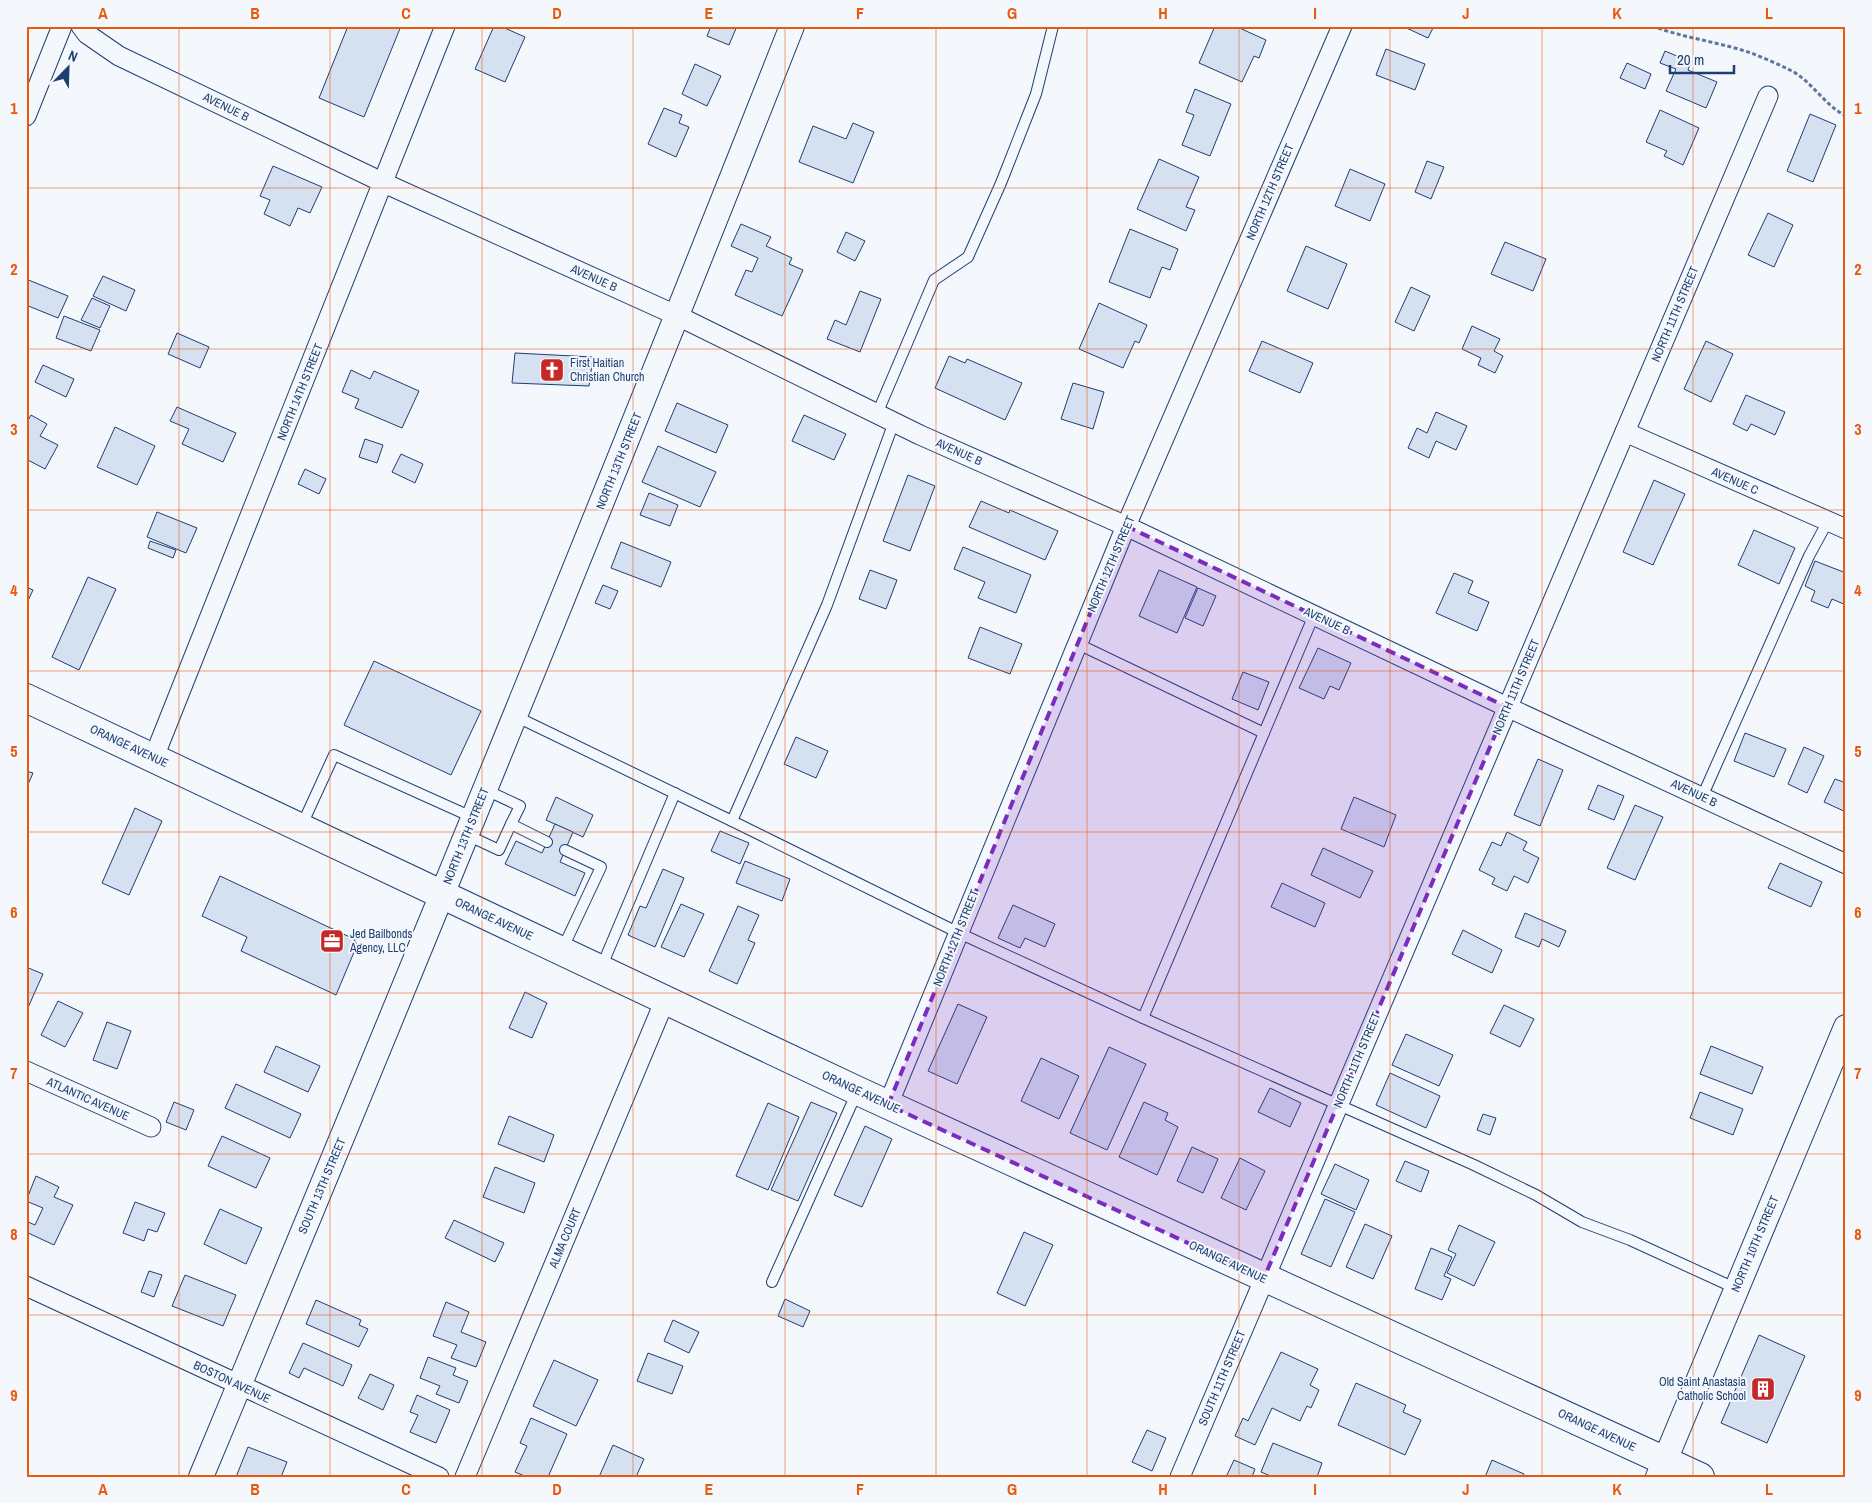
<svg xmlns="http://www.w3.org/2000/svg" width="1872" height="1503" viewBox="0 0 1872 1503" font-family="'Archivo Narrow',sans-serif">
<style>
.building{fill:#d5e0f0;stroke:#1d3f73}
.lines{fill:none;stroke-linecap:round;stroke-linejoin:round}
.service-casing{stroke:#1d3f73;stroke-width:12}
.minor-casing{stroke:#1d3f73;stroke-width:21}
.tertiary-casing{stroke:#1d3f73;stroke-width:26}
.secondary-casing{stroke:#1d3f73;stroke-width:30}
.path{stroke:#5e769c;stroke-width:3;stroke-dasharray:4 2.5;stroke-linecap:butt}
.service{stroke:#f4f7fb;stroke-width:10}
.minor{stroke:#f4f7fb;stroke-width:19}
.tertiary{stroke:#f4f7fb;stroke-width:24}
.secondary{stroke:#f4f7fb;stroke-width:28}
.marked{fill:#7b2cbf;fill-opacity:0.2;stroke:#7b2cbf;stroke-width:4;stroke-dasharray:10 6;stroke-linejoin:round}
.grid{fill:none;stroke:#e8590c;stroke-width:1;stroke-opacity:0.55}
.labels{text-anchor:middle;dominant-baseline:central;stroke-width:4;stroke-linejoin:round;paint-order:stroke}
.street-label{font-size:12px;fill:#1d3f73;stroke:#f4f7fb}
.poi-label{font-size:12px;fill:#1d3f73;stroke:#f4f7fb;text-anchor:start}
.neatline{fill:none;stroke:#e8590c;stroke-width:2}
.grid-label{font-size:16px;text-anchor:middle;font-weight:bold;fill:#e8590c}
</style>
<rect width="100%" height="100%" fill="#f4f7fb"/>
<g class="building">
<path d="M348,26H401L364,117L319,98Z"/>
<path d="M494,26H500L525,37L505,82L475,69Z"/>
<path d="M711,26H737L729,45L707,36Z"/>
<path d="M1215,26H1235L1266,40L1259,58L1254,56L1242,82L1199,63Z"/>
<path d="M1402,26H1434L1428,38Z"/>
<path d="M1386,49L1425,64L1415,90L1376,75Z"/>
<path d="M1665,51L1691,62L1688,70L1717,82L1706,108L1666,91L1676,69L1660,63Z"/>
<path d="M1627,63L1651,74L1645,89L1620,78Z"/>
<path d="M695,64L721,76L707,106L682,94Z"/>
<path d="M1195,89L1231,104L1210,156L1182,145L1194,115L1186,112Z"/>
<path d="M664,108L682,115L679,123L689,127L676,157L648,144Z"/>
<path d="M1660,110L1699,128L1683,165L1664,156L1667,151L1646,142Z"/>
<path d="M1810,114L1836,125L1813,182L1787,171Z"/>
<path d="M853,123L874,132L853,183L799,162L813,126L846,139Z"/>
<path d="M1159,159L1199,177L1186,207L1195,210L1186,231L1137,209Z"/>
<path d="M1427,161L1444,167L1431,199L1415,192Z"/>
<path d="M273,166L322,187L310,213L298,208L290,226L264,214L270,200L260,196Z"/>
<path d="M1350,169L1385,184L1370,221L1335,206Z"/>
<path d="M1768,213L1793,225L1774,267L1748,255Z"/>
<path d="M741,224L771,237L766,246L792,258L789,264L803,270L782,316L735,295L746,270L752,272L758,258L731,246Z"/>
<path d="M1130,229L1178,249L1170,270L1162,267L1150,298L1109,282Z"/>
<path d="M846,232L865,241L855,261L837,252Z"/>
<path d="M1505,242L1546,259L1533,291L1491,274Z"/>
<path d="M1306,246L1347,264L1328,309L1287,291Z"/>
<path d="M103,276L135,290L126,311L93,296Z"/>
<path d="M26,279L68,296L58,318L26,305Z"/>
<path d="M1411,287L1430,296L1414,331L1395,322Z"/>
<path d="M860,291L881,299L860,352L827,339L835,320L846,325Z"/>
<path d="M92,298L110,306L100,328L81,320Z"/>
<path d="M1099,303L1147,325L1139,343L1135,341L1123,368L1079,349Z"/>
<path d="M64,316L100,330L91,351L56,338Z"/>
<path d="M1472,326L1500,339L1494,351L1503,356L1495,373L1478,365L1481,358L1462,349Z"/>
<path d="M177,333L209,347L200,368L168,354Z"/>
<path d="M1262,341L1313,363L1300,393L1249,371Z"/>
<path d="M1706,341L1733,354L1711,402L1684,389Z"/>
<path d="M515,353L593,357L589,386L512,383Z"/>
<path d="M949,356L965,363L967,359L1022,383L1005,420L935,388Z"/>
<path d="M43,365L74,379L66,397L35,382Z"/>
<path d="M351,370L370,379L374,371L419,391L402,428L355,408L359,399L342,392Z"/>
<path d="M1073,383L1104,392L1093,429L1061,419Z"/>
<path d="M1746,395L1785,412L1775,435L1751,424L1747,431L1733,424Z"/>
<path d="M677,403L728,425L716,453L665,431Z"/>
<path d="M177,407L236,433L223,462L182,444L189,429L170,421Z"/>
<path d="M1436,412L1467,426L1456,450L1436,441L1429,458L1408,448L1417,428L1427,433Z"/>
<path d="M31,415L47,424L40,436L58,445L45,469L26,459V424Z"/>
<path d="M804,415L846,434L834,460L792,441Z"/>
<path d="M115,427L155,446L137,485L97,467Z"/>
<path d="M365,439L383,445L377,463L359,457Z"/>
<path d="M658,446L716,472L700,507L642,482Z"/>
<path d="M401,454L423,464L415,483L392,472Z"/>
<path d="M305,469L326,479L319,494L298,484Z"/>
<path d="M908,475L935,486L910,551L883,541Z"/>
<path d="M1654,480L1685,494L1653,565L1623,552Z"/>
<path d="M649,493L678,505L670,526L640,515Z"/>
<path d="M981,501L1009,513L1010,510L1058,531L1045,560L969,527Z"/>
<path d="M157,512L197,528L186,553L147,537Z"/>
<path d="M1754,530L1795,548L1779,584L1738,565Z"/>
<path d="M150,541L176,550L173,558L148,548Z"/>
<path d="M621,542L671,562L661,587L611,568Z"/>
<path d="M963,547L1031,575L1016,613L978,598L985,582L954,569Z"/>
<path d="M1815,561L1846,573V605L1832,599L1828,608L1811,601L1815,591L1805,586Z"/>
<path d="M870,570L897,580L886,609L859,599Z"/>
<path d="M1159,570L1197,587L1177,633L1139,616Z"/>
<path d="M1454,573L1473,581L1468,593L1489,602L1477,631L1436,613Z"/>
<path d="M88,577L116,589L79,670L52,657Z"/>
<path d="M603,585L618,591L610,609L595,603Z"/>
<path d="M26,587L33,590L26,605Z"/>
<path d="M1198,588L1216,596L1203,626L1185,618Z"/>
<path d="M980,627L1022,644L1010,674L968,658Z"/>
<path d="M1318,648L1351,663L1339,690L1330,686L1324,699L1299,688Z"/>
<path d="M374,661L481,711L451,775L344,725Z"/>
<path d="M1243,672L1269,682L1258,710L1232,699Z"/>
<path d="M1745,733L1786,749L1774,777L1734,761Z"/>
<path d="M796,737L828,751L816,778L784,764Z"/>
<path d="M1804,747L1824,756L1807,793L1788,784Z"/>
<path d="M1538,759L1563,770L1540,826L1514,815Z"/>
<path d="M26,771L33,773L26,789Z"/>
<path d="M1835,779L1846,783V812L1824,802Z"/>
<path d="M1598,785L1624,796L1614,820L1588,809Z"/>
<path d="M556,797L593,815L583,837L546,820Z"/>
<path d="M1354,797L1396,815L1384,847L1341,829Z"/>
<path d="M1635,805L1663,817L1635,880L1607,868Z"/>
<path d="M135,808L162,821L129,895L102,883Z"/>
<path d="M555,824L573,832L560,862L585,873L575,896L505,864L516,841L542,853Z"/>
<path d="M720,831L749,843L740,864L711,851Z"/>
<path d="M1507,832L1527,842L1523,850L1539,858L1528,883L1514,876L1507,891L1492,884L1495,878L1479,870L1492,842L1501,846Z"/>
<path d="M1323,848L1373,871L1360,898L1311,875Z"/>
<path d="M745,861L790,879L782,901L736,883Z"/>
<path d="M1780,863L1822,882L1811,907L1768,888Z"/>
<path d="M663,869L684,878L655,947L628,935L640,906L646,908Z"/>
<path d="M220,876L354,939L357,945L336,995L241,951L247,937L202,916Z"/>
<path d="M1282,883L1325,903L1315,927L1271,907Z"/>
<path d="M681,904L704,914L684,957L661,947Z"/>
<path d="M1013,905L1055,924L1045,947L1025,938L1020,948L998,938Z"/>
<path d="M738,906L759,915L748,940L755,943L737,984L709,971Z"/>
<path d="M1525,913L1566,931L1559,947L1542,939L1539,947L1515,937Z"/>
<path d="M1463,930L1502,950L1492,973L1452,954Z"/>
<path d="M26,967L43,974L26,1012Z"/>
<path d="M525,992L547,1003L532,1038L509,1028Z"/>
<path d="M58,1001L83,1013L65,1047L41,1035Z"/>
<path d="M958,1004L987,1017L957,1084L928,1071Z"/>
<path d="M1504,1005L1534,1019L1520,1047L1490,1033Z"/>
<path d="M107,1022L131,1031L117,1069L93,1060Z"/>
<path d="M1406,1034L1453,1055L1439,1086L1392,1065Z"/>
<path d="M276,1046L320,1066L308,1092L264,1072Z"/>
<path d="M1711,1046L1763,1067L1752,1094L1700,1074Z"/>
<path d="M1109,1047L1146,1064L1107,1150L1070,1133Z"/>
<path d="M1041,1058L1079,1076L1059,1119L1021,1101Z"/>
<path d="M1390,1073L1440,1096L1426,1128L1376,1105Z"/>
<path d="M236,1084L301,1114L290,1138L225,1108Z"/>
<path d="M1270,1088L1301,1103L1290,1127L1258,1112Z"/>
<path d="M1700,1092L1743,1109L1733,1135L1690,1118Z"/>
<path d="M174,1102L194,1110L186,1130L166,1122Z"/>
<path d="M811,1102L837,1113L798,1201L771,1190Z"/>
<path d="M1144,1102L1168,1113L1165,1120L1178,1127L1157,1175L1119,1157Z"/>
<path d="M768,1103L799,1117L768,1190L736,1176Z"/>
<path d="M1483,1114L1496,1118L1490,1135L1477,1130Z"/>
<path d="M509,1116L554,1135L544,1162L498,1144Z"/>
<path d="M865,1126L892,1139L862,1207L834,1195Z"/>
<path d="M222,1136L270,1158L256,1188L208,1166Z"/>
<path d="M1192,1147L1218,1159L1203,1193L1177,1181Z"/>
<path d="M1240,1158L1265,1171L1246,1210L1221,1198Z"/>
<path d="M1405,1161L1429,1171L1421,1192L1396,1181Z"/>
<path d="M1335,1164L1369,1180L1356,1210L1321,1194Z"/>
<path d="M495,1167L535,1183L524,1213L483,1197Z"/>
<path d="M36,1176L59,1187L54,1197L73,1205L54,1245L26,1232V1221L35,1225L43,1208L26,1201Z"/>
<path d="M1325,1199L1355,1212L1331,1267L1301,1254Z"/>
<path d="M135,1202L165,1213L157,1232L148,1229L144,1241L123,1233Z"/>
<path d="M220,1209L262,1228L246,1264L204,1244Z"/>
<path d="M454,1220L504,1243L495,1262L445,1238Z"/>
<path d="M1365,1224L1392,1236L1373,1279L1346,1267Z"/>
<path d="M1459,1225L1495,1242L1474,1286L1447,1273L1456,1254L1448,1250Z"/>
<path d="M1024,1232L1053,1245L1025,1306L997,1293Z"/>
<path d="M1431,1248L1452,1257L1444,1276L1451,1279L1442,1300L1415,1289Z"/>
<path d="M149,1271L162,1275L154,1297L141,1292Z"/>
<path d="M185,1275L236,1295L223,1326L172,1306Z"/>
<path d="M785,1299L810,1311L803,1327L778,1316Z"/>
<path d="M316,1300L361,1320L359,1325L368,1329L359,1347L306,1324Z"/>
<path d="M446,1302L469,1312L461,1332L486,1342L476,1367L451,1358L457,1345L433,1336Z"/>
<path d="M673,1320L699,1332L689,1353L664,1341Z"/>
<path d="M1759,1335L1805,1356L1767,1443L1721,1423Z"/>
<path d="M303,1343L352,1365L343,1386L304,1368L299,1378L289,1373Z"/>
<path d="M1281,1352L1318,1369L1310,1385L1319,1390L1311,1408L1307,1406L1300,1421L1272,1408L1255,1445L1235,1436L1243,1418L1248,1421Z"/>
<path d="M648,1353L683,1366L672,1394L637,1381Z"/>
<path d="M428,1357L456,1368L453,1375L468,1381L459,1403L436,1394L440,1386L420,1378Z"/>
<path d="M554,1360L598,1380L576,1426L533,1406Z"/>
<path d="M370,1374L394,1385L383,1410L358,1398Z"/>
<path d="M1356,1383L1406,1405L1403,1412L1421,1420L1405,1455L1338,1425Z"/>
<path d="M417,1395L450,1410L436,1443L410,1432L418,1415L410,1412Z"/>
<path d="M531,1418L567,1434L548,1477H527L515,1472L527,1446L520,1443Z"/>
<path d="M1147,1430L1166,1438L1152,1471L1132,1462Z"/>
<path d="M1273,1443L1322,1463L1317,1477H1273L1261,1472Z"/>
<path d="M613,1445L644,1459L636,1477H599Z"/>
<path d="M248,1447L287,1462L281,1477H236Z"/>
<path d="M1234,1460L1255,1469L1252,1477H1226Z"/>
<path d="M1492,1460L1524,1474L1523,1477H1485Z"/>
</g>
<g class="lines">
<defs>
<g id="service">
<path d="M877,414L934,280L968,257L1001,183L1036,94L1053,26"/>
<path d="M1078,644L1264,733"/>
<path d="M515,716L732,821L959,933L1143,1018L1474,1165L1536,1195L1582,1222L1630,1240L1737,1289"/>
<path d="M486,790L520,806L511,824L547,842"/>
<path d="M1702,797L1809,556L1828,521"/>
<path d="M732,821L827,605L894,422"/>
<path d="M301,827L334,755L474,818"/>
<path d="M467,835L499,850L511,824"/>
<path d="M562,950L601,867L565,850"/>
<path d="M601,968L675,793"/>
<path d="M1143,1018L1314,615"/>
<path d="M772,1282L857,1092"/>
</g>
<g id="minor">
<path d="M81,26L87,34L119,56L384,183L678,316L920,435L1126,526L1507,707L1846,864"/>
<path d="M26,116L62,26"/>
<path d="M1625,432L1846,529"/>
<path d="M154,757L445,26"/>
<path d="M26,1071L151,1127"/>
<path d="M888,1105L1126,526L1342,26"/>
<path d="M26,1286L439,1477"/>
<path d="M465,1477L665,1000"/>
<path d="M1180,1477L1768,96"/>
</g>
<g id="tertiary">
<path d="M201,1477C402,995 600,512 792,26"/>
<path d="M1658,1477L1846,1027"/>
</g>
<path id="secondary" d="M26,698L858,1091L1700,1477"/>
</defs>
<use href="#service" class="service-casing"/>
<use href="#minor" class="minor-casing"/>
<use href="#tertiary" class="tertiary-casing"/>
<use href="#secondary" class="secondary-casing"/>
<path class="path" d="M1652,26C1684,38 1719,42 1751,53C1764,58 1778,64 1790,70C1812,81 1824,105 1846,116"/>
<use href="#service" class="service"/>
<use href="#minor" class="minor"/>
<use href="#tertiary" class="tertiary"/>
<use href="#secondary" class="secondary"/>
</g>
<path class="marked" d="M1126,526L1507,707L1264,1278L888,1105Z"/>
<path class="grid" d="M179,26V1477M330,26V1477M482,26V1477M633,26V1477M785,26V1477M936,26V1477M1087,26V1477M1239,26V1477M1390,26V1477M1542,26V1477M1693,26V1477M26,188H1846M26,349H1846M26,510H1846M26,671H1846M26,832H1846M26,993H1846M26,1154H1846M26,1315H1846"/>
<defs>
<symbol id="church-square" viewBox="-11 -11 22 22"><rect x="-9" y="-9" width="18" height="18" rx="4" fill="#c62828" stroke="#f4f7fb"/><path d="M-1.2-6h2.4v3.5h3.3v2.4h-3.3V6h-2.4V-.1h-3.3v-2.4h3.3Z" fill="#fff"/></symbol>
<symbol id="office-square" viewBox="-11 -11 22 22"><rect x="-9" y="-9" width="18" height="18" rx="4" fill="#c62828" stroke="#f4f7fb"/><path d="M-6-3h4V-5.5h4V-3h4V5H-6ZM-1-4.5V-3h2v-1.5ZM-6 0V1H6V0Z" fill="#fff"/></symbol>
<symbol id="building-square" viewBox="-11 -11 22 22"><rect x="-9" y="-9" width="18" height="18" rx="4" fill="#c62828" stroke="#f4f7fb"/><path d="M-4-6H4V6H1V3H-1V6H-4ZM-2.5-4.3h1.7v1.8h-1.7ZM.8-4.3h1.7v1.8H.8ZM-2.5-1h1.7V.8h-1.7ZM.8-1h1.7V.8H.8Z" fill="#fff"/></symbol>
</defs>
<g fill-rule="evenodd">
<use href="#church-square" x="538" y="356" width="28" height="28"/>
<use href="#office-square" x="318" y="927" width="28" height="28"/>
<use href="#building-square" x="1749" y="1375" width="28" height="28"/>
</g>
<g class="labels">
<g class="street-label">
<text transform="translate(226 107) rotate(26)">AVENUE B</text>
<text transform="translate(1270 192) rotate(-67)">NORTH 12TH STREET</text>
<text transform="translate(594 278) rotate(24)">AVENUE B</text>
<text transform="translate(1675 314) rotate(-67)">NORTH 11TH STREET</text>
<text transform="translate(300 392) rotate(-68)">NORTH 14TH STREET</text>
<text transform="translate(959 452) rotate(24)">AVENUE B</text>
<text transform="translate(619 461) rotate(-68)">NORTH 13TH STREET</text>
<text transform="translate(1735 481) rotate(24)">AVENUE C</text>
<text transform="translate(1111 564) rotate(-67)">NORTH 12TH STREET</text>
<text transform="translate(1327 621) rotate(25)">AVENUE B</text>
<text transform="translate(1516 687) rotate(-67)">NORTH 11TH STREET</text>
<text transform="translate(129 746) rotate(25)">ORANGE AVENUE</text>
<text transform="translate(1694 793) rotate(25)">AVENUE B</text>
<text transform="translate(466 836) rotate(-68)">NORTH 13TH STREET</text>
<text transform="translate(494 919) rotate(25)">ORANGE AVENUE</text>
<text transform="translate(956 938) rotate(-68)">NORTH 12TH STREET</text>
<text transform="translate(1357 1060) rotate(-67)">NORTH 11TH STREET</text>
<text transform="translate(861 1092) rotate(25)">ORANGE AVENUE</text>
<text transform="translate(88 1099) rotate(24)">ATLANTIC AVENUE</text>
<text transform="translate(322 1186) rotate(-67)">SOUTH 13TH STREET</text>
<text transform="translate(565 1238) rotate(-67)">ALMA COURT</text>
<text transform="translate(1755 1244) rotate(-67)">NORTH 10TH STREET</text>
<text transform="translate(1228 1262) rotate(25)">ORANGE AVENUE</text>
<text transform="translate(1222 1378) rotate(-67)">SOUTH 11TH STREET</text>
<text transform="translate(232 1382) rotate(25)">BOSTON AVENUE</text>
<text transform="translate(1597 1430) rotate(25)">ORANGE AVENUE</text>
</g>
<g class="poi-label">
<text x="570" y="363">First Haitian<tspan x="570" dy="14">Christian Church</tspan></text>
<text x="350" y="934">Jed Bailbonds<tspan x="350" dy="14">Agency, LLC</tspan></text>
<text x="1746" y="1382" text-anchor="end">Old Saint Anastasia<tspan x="1746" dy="14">Catholic School</tspan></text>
</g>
</g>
<rect width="1872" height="1503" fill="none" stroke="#f4f7fb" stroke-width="55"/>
<g transform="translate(68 68) rotate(23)" stroke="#f4f7fb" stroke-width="4" paint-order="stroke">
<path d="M0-4L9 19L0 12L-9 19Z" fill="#1d3f73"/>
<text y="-8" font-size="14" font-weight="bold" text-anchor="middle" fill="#1d3f73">N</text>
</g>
<path d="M1670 65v8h64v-8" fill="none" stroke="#1d3f73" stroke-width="2.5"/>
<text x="1677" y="65" font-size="15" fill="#1d3f73" stroke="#f4f7fb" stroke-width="4" paint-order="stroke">20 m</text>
<rect x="28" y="28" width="1816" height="1448" class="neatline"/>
<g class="grid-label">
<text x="103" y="19">A</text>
<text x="255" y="19">B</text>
<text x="406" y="19">C</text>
<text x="557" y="19">D</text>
<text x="709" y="19">E</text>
<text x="860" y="19">F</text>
<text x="1012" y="19">G</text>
<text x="1163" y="19">H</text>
<text x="1315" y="19">I</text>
<text x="1466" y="19">J</text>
<text x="1617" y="19">K</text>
<text x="1769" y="19">L</text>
<text x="14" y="114">1</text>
<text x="1858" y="114">1</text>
<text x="14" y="275">2</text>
<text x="1858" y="275">2</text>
<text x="14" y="435">3</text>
<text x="1858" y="435">3</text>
<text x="14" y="596">4</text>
<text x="1858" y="596">4</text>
<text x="14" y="757">5</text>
<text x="1858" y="757">5</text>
<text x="14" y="918">6</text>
<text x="1858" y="918">6</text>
<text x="14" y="1079">7</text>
<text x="1858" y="1079">7</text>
<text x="14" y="1240">8</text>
<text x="1858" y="1240">8</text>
<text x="14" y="1401">9</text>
<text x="1858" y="1401">9</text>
<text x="103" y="1495">A</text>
<text x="255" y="1495">B</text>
<text x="406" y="1495">C</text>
<text x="557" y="1495">D</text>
<text x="709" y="1495">E</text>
<text x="860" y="1495">F</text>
<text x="1012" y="1495">G</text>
<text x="1163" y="1495">H</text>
<text x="1315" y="1495">I</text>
<text x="1466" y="1495">J</text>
<text x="1617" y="1495">K</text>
<text x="1769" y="1495">L</text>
</g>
</svg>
